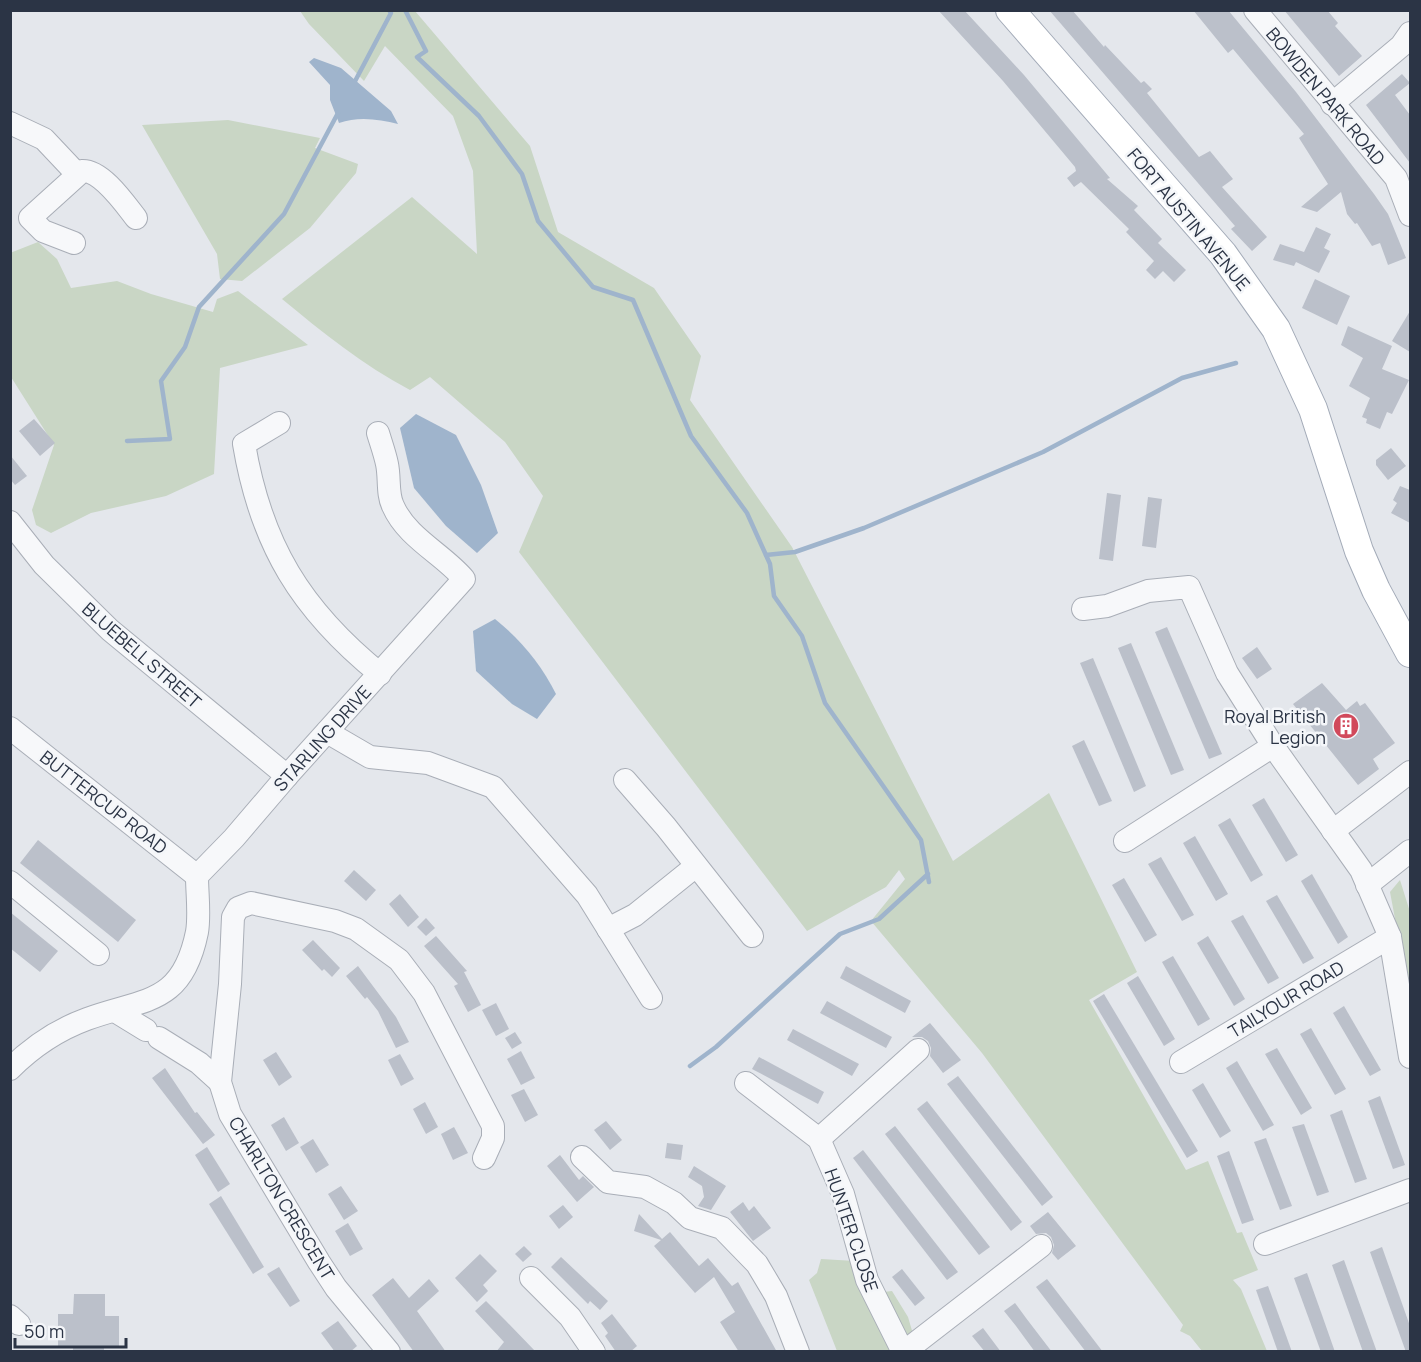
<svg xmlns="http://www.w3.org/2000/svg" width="1421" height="1362" viewBox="0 0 1421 1362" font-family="Manrope,sans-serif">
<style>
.green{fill:#c9d6c5}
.water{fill:#9fb4cc}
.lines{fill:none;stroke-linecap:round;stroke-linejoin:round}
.stream{stroke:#9fb4cc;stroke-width:4.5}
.building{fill:#bbc0ca}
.minor-casing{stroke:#a9aeb7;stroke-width:24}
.major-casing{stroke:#a3abb8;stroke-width:30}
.minor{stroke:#f7f8fa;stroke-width:22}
.major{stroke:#fff;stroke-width:28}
.labels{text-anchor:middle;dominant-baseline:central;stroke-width:5;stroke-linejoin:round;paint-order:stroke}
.street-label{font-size:18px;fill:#2b3445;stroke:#f4f6f9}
.poi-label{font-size:18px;fill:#2b3445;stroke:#f4f6f9;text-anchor:end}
</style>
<rect width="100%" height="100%" fill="#e4e7ec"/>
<g class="green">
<path d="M300,11H415L530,146L558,232L654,288L701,356L690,400L792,547L953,861L1049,793L1137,972L1089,1000L1186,1170L1208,1161L1237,1233L1242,1232L1258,1270L1233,1280L1241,1289L1267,1351H1202L1190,1336L1180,1331L1183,1325L982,1053L871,921L905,879L899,870L886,887L807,931L519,552L543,496L505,442L430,377L410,390C363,365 322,332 282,299L412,197L477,254L473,171L453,116L385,46L364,81L309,24Z"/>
<path d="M228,120L320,138L315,148L358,164L356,173L310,228L242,281L220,279L217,254L142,125Z"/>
<path d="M38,242L57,259L71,288L117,281L151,294L213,312L217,299L238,291L308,345L220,368L214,474L166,496L91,513L51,533L36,525L32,510L54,445L11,377L10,253Z"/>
<path d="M1400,880L1410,912V999L1390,892Z"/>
<path d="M821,1259L855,1261L867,1294L892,1291L908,1317L918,1351H837L809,1280L817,1273Z"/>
</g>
<g class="water">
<path d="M314,58L341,68L391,111L398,124C379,119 358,116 339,123L330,100V85L309,62Z"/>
<path d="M416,414L456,435L481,485L498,533L477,553L446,526L414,488L400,428Z"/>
<path d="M495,619C521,640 541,664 556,694L537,719L512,704L476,671L473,631Z"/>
</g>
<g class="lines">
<g class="stream">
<path d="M405,10L426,51L417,57L479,116L522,174L538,221L593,287L633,300L691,436L747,513L770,564L774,596L802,636L825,703L921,840L929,882"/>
<path d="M353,85L391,13L389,10"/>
<path d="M127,441L170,439L161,381L185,347L199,307L284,214L338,113"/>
<path d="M766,555L795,552L864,528L1043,452L1182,378L1236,363"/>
<path d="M690,1066L716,1047L840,934L879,919L928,874"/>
</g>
</g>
<g class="building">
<path d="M938,10H964L1024,75L1110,178L1107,179L1138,206L1134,210L1162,239L1158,243L1186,270L1174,282L1163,271L1155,279L1146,270L1154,261L1126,232L1129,229L1081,182L1074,187L1067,178L1076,171L1075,167L1003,81Z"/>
<path d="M1049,10H1072L1104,47L1105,45L1141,83L1144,81L1152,89L1147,93L1199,157L1210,151L1233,179L1222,187L1267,237L1252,251L1231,229L1235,226Z"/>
<path d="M1193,10H1228L1296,92L1374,194L1388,214L1406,258L1388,265L1380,243L1372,246L1357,223L1355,224L1347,214L1341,192L1317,212L1301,207L1328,184L1299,138L1304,134L1233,49L1228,53Z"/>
<path d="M1284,10H1327L1338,23L1335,26L1362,56L1339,76Z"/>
<path d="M1402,74L1410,83L1395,95L1410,115V163L1366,105Z"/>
<path d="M1316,227L1331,234L1324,248L1330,251L1319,273L1296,262L1294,266L1273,260L1280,244L1304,252Z"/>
<path d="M1315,279L1350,296L1337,325L1302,308Z"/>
<path d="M1410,311V352L1392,341Z"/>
<path d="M1348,326L1392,346L1382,369L1409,380L1392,414L1387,412L1380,429L1366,423L1367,419L1362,417L1370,398L1349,386L1363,358L1341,345Z"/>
<path d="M34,419L55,443L40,456L19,431Z"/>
<path d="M1391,448L1406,466L1388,480L1376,465V460Z"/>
<path d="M10,455L27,476L15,485L10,479Z"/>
<path d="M1400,486L1410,490V523L1391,513L1397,503L1393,500Z"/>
<path d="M1107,493L1121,495L1113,561L1099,559Z"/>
<path d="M1148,497L1162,499L1156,548L1142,546Z"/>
<path d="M1167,627L1222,754L1209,759L1155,632Z"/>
<path d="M1131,643L1184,770L1171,775L1118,648Z"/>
<path d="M1257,647L1272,669L1257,679L1242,658Z"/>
<path d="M1093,658L1146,786L1134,792L1080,663Z"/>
<path d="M1322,683L1346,710L1357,701L1360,706L1365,703L1395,743L1373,759L1379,769L1358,785L1293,704Z"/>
<path d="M1084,740L1112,801L1099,806L1072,746Z"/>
<path d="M1264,798L1298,855L1286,862L1252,805Z"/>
<path d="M1230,818L1263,875L1251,882L1218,825Z"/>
<path d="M1195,836L1228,894L1216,901L1183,843Z"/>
<path d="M38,840L136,920L118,942L20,863Z"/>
<path d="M1161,857L1194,915L1182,921L1148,864Z"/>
<path d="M354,870L376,890L366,901L344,881Z"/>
<path d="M1312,874L1348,937L1338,944L1301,881Z"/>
<path d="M1124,878L1157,935L1145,942L1112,885Z"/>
<path d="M400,894L419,917L408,927L389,904Z"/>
<path d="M1277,895L1314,958L1303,964L1266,901Z"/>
<path d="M10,912L58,951L40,972L10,948Z"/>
<path d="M1243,915L1279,978L1268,984L1231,921Z"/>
<path d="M426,918L435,928L426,936L417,927Z"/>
<path d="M436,936L467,971L464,972L481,1005L468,1012L454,986L458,984L424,946Z"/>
<path d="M1208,936L1245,999L1234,1006L1197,943Z"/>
<path d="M313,940L340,968L332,977L324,969L322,971L302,950Z"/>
<path d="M1173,956L1210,1019L1198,1026L1162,962Z"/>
<path d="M358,966L396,1017L409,1042L396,1048L378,1011L367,997L365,999L346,976Z"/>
<path d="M846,966L911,1001L905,1013L840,978Z"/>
<path d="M1138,976L1175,1039L1164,1046L1127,983Z"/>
<path d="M1104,994L1198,1151L1187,1158L1093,1001Z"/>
<path d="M827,1001L892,1037L886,1048L820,1013Z"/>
<path d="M496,1003L509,1029L496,1036L482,1010Z"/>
<path d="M1344,1006L1381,1070L1370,1076L1333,1013Z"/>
<path d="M930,1023L961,1060L943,1073L930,1056L931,1048L928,1041L922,1037H912Z"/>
<path d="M1311,1028L1346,1089L1335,1095L1300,1034Z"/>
<path d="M793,1029L859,1064L852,1076L787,1040Z"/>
<path d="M515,1032L522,1043L512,1049L505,1038Z"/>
<path d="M1277,1048L1312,1108L1301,1115L1265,1054Z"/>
<path d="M521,1051L535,1078L521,1085L507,1059Z"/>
<path d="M276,1052L292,1077L279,1086L263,1060Z"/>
<path d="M400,1054L414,1079L401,1086L388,1060Z"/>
<path d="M759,1057L824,1092L818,1104L752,1069Z"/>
<path d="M1237,1061L1274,1125L1263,1131L1226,1068Z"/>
<path d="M165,1068L195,1113L197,1112L215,1135L203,1144L152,1078Z"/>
<path d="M958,1076L1053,1197L1042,1206L947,1084Z"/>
<path d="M1203,1083L1231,1131L1220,1138L1192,1090Z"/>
<path d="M524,1089L538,1115L525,1122L511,1095Z"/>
<path d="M1380,1096L1405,1165L1393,1169L1368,1101Z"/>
<path d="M927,1101L1022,1222L1011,1231L917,1109Z"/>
<path d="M425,1102L438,1127L426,1134L413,1109Z"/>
<path d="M1342,1110L1367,1179L1355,1183L1330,1115Z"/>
<path d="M284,1117L299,1143L286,1151L271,1125Z"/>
<path d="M606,1121L622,1140L610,1150L594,1130Z"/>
<path d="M1304,1124L1329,1192L1317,1196L1292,1127Z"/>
<path d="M895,1126L990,1247L979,1255L885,1134Z"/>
<path d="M454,1127L468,1153L453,1160L441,1134Z"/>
<path d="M1266,1138L1292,1206L1280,1210L1254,1142Z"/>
<path d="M313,1139L329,1165L316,1173L300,1147Z"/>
<path d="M667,1143L683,1145L681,1160L665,1158Z"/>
<path d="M207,1147L230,1184L218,1192L195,1155Z"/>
<path d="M863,1150L958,1272L947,1280L853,1158Z"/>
<path d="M1229,1151L1254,1220L1242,1224L1217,1156Z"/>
<path d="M560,1155L579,1180L583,1176L594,1187L577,1202L547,1166Z"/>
<path d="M694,1166L726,1186L711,1210L698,1206L704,1197L702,1186L688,1177Z"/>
<path d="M341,1186L358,1211L344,1220L328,1194Z"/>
<path d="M221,1196L264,1267L253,1274L209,1204Z"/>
<path d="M743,1202L749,1211L754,1206L771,1228L753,1241L730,1212Z"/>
<path d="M563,1205L573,1217L559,1229L549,1216Z"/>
<path d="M1048,1212L1076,1246L1058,1260L1052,1253L1054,1245L1051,1237L1046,1233L1036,1234L1030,1226Z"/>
<path d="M639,1214L662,1239L670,1232L699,1266L708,1258L732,1286L738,1282L777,1352H739L720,1322L735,1312L714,1277L695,1293L654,1246L661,1240L634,1231Z"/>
<path d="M348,1223L363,1249L350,1256L335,1231Z"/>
<path d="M524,1246L532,1254L523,1262L515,1254Z"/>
<path d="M1382,1247L1410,1326V1352H1406L1370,1252Z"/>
<path d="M480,1254L497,1271L483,1285L488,1291L477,1302L455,1278Z"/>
<path d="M561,1257L608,1301L600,1310L590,1301L588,1304L551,1267Z"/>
<path d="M1344,1260L1359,1302L1377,1352H1363L1358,1338L1332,1265Z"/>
<path d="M279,1267L300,1301L290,1307L267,1274Z"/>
<path d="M902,1269L925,1298L915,1306L892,1277Z"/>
<path d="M1307,1273L1322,1315L1335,1352H1321L1294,1278Z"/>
<path d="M393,1278L409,1298L429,1279L439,1291L417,1311L446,1352H414L372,1295Z"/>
<path d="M1047,1279L1067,1305L1103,1352H1086L1036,1287Z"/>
<path d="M1268,1286L1283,1327L1292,1352H1278L1262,1307L1256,1290Z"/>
<path d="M74,1294H105V1316H119V1348H104V1352H73V1346H58V1314H73Z"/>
<path d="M486,1301L506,1321L536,1352H496L504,1342L475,1311Z"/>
<path d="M1015,1303L1026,1318L1052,1352H1035L1016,1326L1004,1311Z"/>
<path d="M612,1314L637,1346L630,1352H616L605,1336L608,1333L601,1323Z"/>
<path d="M338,1321L357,1346L350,1352H335L321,1333Z"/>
<path d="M983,1328L1001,1352H985L972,1336Z"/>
</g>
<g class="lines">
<defs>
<g id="minor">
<path d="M1255,10L1396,178L1410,215"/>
<path d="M1332,104L1401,46L1410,33"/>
<path d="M10,123L44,139L77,174"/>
<path d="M74,243L43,231L30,218L82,171C102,170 125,204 136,218"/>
<path d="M279,423L244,444C261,545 301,610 380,674"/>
<path d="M10,522L44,565L110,630L287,776"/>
<path d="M1083,609L1107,606L1148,591L1189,587L1227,673L1273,746L1361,870L1390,937L1410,1057"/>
<path d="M10,728L197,876"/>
<path d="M327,732L370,757L428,763L493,787L587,895L651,998"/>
<path d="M625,780L666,827L752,936"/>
<path d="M1333,831L1410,772"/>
<path d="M1125,841L1273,746"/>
<path d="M197,876L234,838L287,776L464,579C443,554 407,538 393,506C387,494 390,478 387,464C385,454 381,443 378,433"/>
<path d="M10,882L98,954"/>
<path d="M1367,885L1410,851"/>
<path d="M608,929L635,915L696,866"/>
<path d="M115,1011L146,1030"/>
<path d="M159,1038L199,1063L220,1082"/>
<path d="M1181,1062L1390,937"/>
<path d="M10,1069C33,1046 57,1030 87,1019C144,998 182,1006 197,932C200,914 197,894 197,876"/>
<path d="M746,1083L819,1139L843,1194L867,1280L903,1352"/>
<path d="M819,1139L918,1050"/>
<path d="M582,1157L608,1182L645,1187L674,1203L690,1218L722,1228L757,1264L776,1296L798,1352"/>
<path d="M1265,1244L1410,1190"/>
<path d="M531,1278L570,1317L594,1352"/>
<path d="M10,1316L19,1324"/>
<path d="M389,1352L336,1288L319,1262L230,1114L220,1082L230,984L233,917L238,908L251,903L335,921L356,929L399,960L424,993L493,1126V1138L484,1158"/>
<path d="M904,1352L1041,1246"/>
</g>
<path id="major" d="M1010,10L1223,254L1276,329L1313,409L1359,551L1376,590L1410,653"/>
</defs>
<use href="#minor" class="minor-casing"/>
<use href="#major" class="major-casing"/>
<use href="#minor" class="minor"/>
<use href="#major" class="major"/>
</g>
<defs>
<symbol id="building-disc" viewBox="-11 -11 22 22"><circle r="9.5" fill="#d1495b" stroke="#f4f6f9"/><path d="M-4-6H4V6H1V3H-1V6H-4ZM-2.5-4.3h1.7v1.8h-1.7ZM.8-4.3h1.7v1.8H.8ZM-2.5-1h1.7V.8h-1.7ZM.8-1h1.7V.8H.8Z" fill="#fff"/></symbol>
</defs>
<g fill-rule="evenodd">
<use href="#building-disc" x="1331" y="711" width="30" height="30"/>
</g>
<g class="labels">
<g class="street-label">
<text transform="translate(1326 96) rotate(50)">BOWDEN PARK ROAD</text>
<text transform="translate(1189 219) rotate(50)">FORT AUSTIN AVENUE</text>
<text transform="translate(142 655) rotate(41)">BLUEBELL STREET</text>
<text transform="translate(322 738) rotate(-48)">STARLING DRIVE</text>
<text transform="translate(104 802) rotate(38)">BUTTERCUP ROAD</text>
<text transform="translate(1286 999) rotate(-31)">TAILYOUR ROAD</text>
<text transform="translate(282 1198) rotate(59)">CHARLTON CRESCENT</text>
<text transform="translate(852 1230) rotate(71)">HUNTER CLOSE</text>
</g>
<g class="poi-label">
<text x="1326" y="716">Royal British<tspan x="1326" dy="21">Legion</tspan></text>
</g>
</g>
<rect width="1421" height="1362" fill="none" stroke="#2b3445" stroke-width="24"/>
<path d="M15 1338v9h111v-9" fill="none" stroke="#2b3445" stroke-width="3"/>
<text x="24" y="1338" font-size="18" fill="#2b3445" stroke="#f4f6f9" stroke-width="4.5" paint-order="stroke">50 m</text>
</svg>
